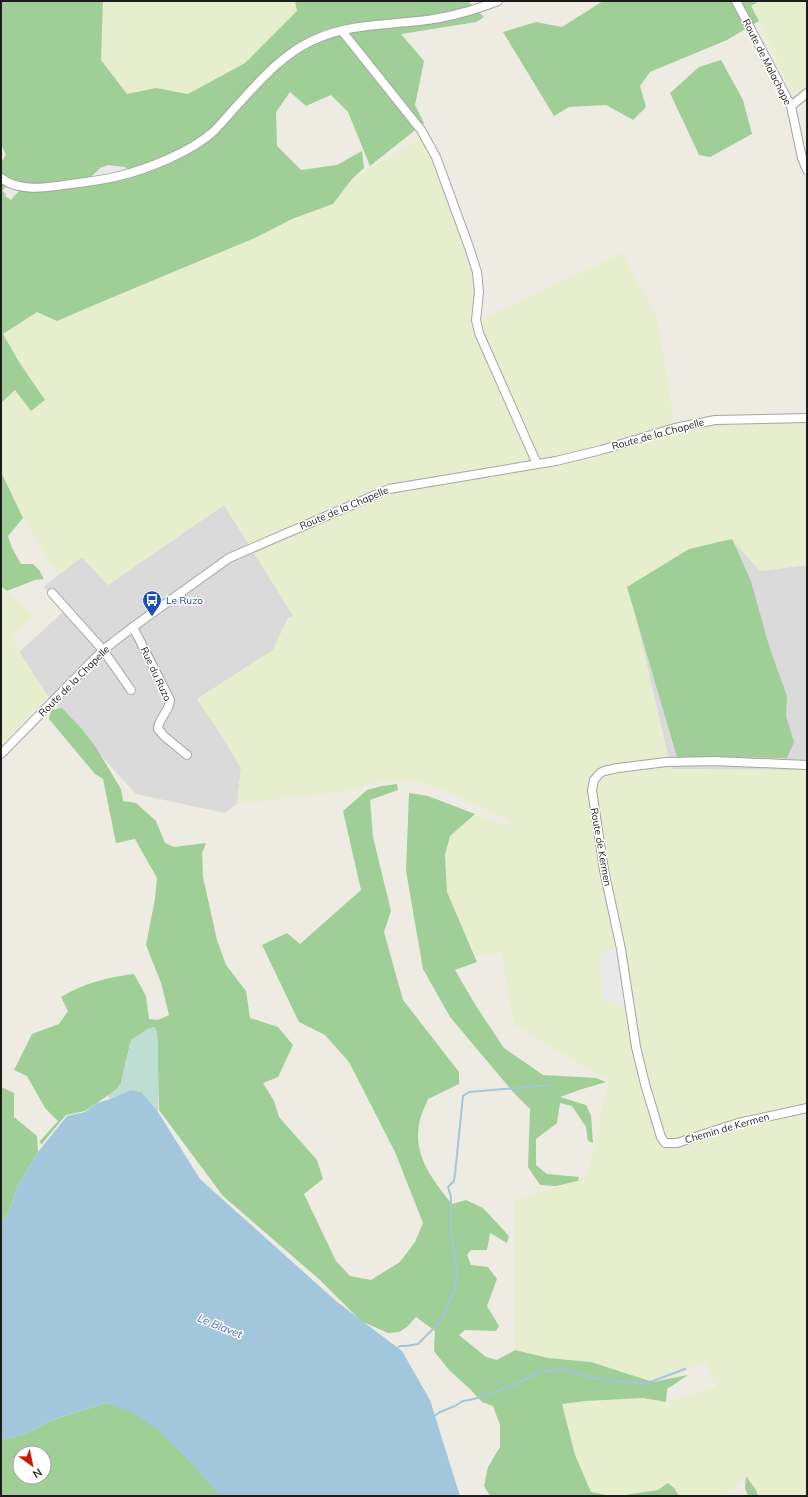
<svg xmlns="http://www.w3.org/2000/svg" width="808" height="1497" viewBox="0 0 808 1497" font-family="Mulish,sans-serif">
<style>
.residential{fill:#dbdada}
.farmland{fill:#e7eecd}
.forest{fill:#9fce96;fill-rule:evenodd}
.wetland{fill:#bfddd3}
.parking{fill:#e9e9e9}
.water{fill:#a2c7dd}
.lines{fill:none;stroke-linecap:round;stroke-linejoin:round}
.stream{stroke:#a2c7dd;stroke-width:2}
.minor-casing{stroke:#a4a4a4;stroke-width:10}
.minor{stroke:#fff;stroke-width:8}
.labels{text-anchor:middle;dominant-baseline:central;stroke-width:3;stroke-linejoin:round;paint-order:stroke}
.street-label{font-size:10px;fill:#1d1d1d;stroke:#fff}
.transit-label{font-size:10px;fill:#164399;stroke:#fff;text-anchor:start}
.water-label{font-size:11px;font-style:italic;fill:#486dad;stroke:#fff}
</style>
<rect width="100%" height="100%" fill="#eeece2"/>
<g class="residential">
<path d="M224,505L294,616L288,618L273,650L197,699L222,736L241,768L237,804L225,813L136,794L52,702L19,652L64,611L43,587L82,557L108,585Z"/>
<path d="M732,539L760,571L807,565V770L671,769L636,618Z"/>
</g>
<g class="farmland">
<path d="M103,1H295L298,11L245,63L188,94L156,88L127,94L101,60Z"/>
<path d="M759,1H807V106L792,93L759,21L751,6Z"/>
<path d="M421,138L432,160L474,261L476,320L482,319L622,253L657,317L675,428L715,420L807,418V565L760,571L731,539L636,618L671,769L807,770V1496H758L756,1490L745,1477L724,1496H679L674,1488L619,1496H611L591,1492L575,1455L562,1404L586,1401L643,1398L666,1402L716,1387L705,1362L653,1382L591,1362L548,1358L515,1350L514,1201L586,1178L609,1081L514,1025L501,952L475,956L447,892L445,855L450,836L475,814L507,826L512,821L442,790L414,780H396L366,784L360,789L237,804L241,768L222,736L197,699L273,650L288,618L293,616L224,505L108,585L82,557L58,575L23,518L1,472V403L15,390L19,362L3,334L37,312L57,321L99,303L257,237L292,219L333,205L352,179Z"/>
<path d="M1,586L32,616L12,638L19,652L48,697L1,745Z"/>
</g>
<g class="forest">
<path d="M1,1H103L101,60L127,94L156,88L188,94L245,63L297,11L295,1H468L484,17L476,22L401,34L424,61L415,105L424,123L370,166L348,112L331,95L306,106L290,92L276,112L277,146L301,170L337,165L362,151L364,168L352,179L333,204L292,219L257,237L99,303L57,321L37,312L3,334L19,362L45,400L31,411L15,390L1,403V162L6,155L1,144Z"/>
<path d="M603,1H759L751,6L759,21L727,40L650,72L640,86L646,107L633,120L606,105L569,107L554,116L503,32L536,22L562,27Z"/>
<path d="M721,60L743,100L752,134L710,157L699,155L670,93L699,67Z"/>
<path d="M1,472L23,518L8,536L12,548L21,564H33L39,570L44,579L35,580L7,591L1,586Z"/>
<path d="M732,539L751,581L769,646L787,696L786,716L794,742L787,758L677,757L627,587L689,549Z"/>
<path d="M62,708L81,728L95,746L121,789L123,801L136,803L156,821L165,843L174,847L206,843L202,853L203,877L217,940L226,965L246,991L250,1018L278,1027L293,1045L278,1077L263,1083L274,1101L279,1117L317,1160L323,1179L304,1194L336,1261L350,1276L371,1280L400,1262L415,1242L423,1223L395,1152L349,1062L325,1035L299,1022L262,945L287,933L300,944L361,890L343,811L367,790L382,786L397,784L398,790L370,800L373,837L391,911L384,932L403,1000L459,1072V1084L428,1099C425,1107 420,1116 419,1125C413,1156 434,1182 452,1204L466,1200L483,1208L509,1236L507,1243L490,1233L487,1250H471L467,1255L471,1265L488,1267L497,1279L487,1306L499,1326L496,1331L465,1330L459,1335L486,1357L497,1360L515,1350L548,1358L591,1362L653,1382L688,1375L667,1389L666,1402L643,1398L586,1401L562,1404L575,1455L591,1492L611,1496H490L484,1486L488,1467L500,1447V1425L493,1406L482,1402L470,1389L449,1370L434,1351L435,1331L416,1317L407,1327L399,1332L388,1333L361,1321L320,1280L223,1196L159,1110L157,1032L154,1027L131,1040L121,1083L116,1090L85,1111L66,1115L41,1145L40,1141L58,1121L45,1108L27,1076L14,1070L32,1034L59,1024L68,1011L61,997C85,983 107,977 134,974L146,996L149,1019L158,1020L169,1015L161,983L146,945L155,899L157,878L135,839L116,843L103,779L95,774L49,719L51,710Z"/>
<path d="M409,793L428,796L475,814L450,836L445,855L447,892L477,962L455,970L476,1006L504,1048L543,1075L596,1078L606,1082L579,1090L560,1097L586,1105L591,1115L593,1143L588,1141L586,1127L572,1106L560,1103L557,1123L536,1139V1165L547,1174L579,1177L578,1181L556,1186L540,1185L528,1167L530,1109L514,1093L450,1017L423,969L406,871Z"/>
<path d="M1,1087L14,1093V1117L37,1136L38,1152L17,1187L9,1212L1,1224Z"/>
<path d="M106,1403C115,1406 124,1408 132,1412C161,1425 195,1468 217,1491L220,1496H1V1440L28,1433L52,1420ZM20,1453H44V1477H20Z"/>
<path d="M746,1476L756,1490L758,1496H748L745,1488Z"/>
<path d="M668,1483L674,1488L679,1496H619L658,1490Z"/>
</g>
<path class="wetland" d="M153,1027L157,1032L158,1047V1112L140,1092L131,1090L110,1099L108,1095L116,1090L121,1083L131,1040L147,1029Z"/>
<g class="parking">
<path d="M108,165L125,167L130,171L92,180L91,177L100,168Z"/>
<path d="M6,186L19,191L11,200L5,196L6,194L2,191Z"/>
<path d="M624,947L636,1003L622,1006L605,1001L597,961L608,950Z"/>
</g>
<path class="water" d="M131,1090L141,1092L158,1112L200,1179L336,1301L402,1351L430,1400L460,1496H220L182,1453L158,1430L133,1413L106,1403L52,1420L28,1433L1,1440V1224L9,1212L17,1187L38,1152L67,1116L85,1112L97,1103L110,1099Z"/>
<g class="lines">
<g class="stream">
<path d="M395,1349L400,1346H406L418,1344L442,1320L455,1289L457,1271L451,1230V1197L448,1187L454,1181L455,1174L463,1096L469,1092L550,1085"/>
<path d="M495,1392L516,1384L539,1372L562,1369L598,1379L645,1384L685,1369"/>
<path d="M433,1417L440,1412L455,1406L463,1401L474,1399L492,1393"/>
</g>
<defs>
<g id="minor">
<path d="M736,1L791,106L802,158L807,170"/>
<path d="M342,31L421,130L436,157L469,247L477,272L479,292L476,320L479,333L537,464"/>
<path d="M791,106L807,93"/>
<path d="M1,178C20,193 49,187 71,184C87,182 103,180 119,176C148,169 191,152 214,131C220,125 226,118 232,111C256,85 282,53 316,39C345,26 377,25 408,22C438,20 470,12 498,1"/>
<path d="M52,593L103,650L131,690"/>
<path d="M133,627L170,700C170,711 159,717 158,729L164,736L187,755"/>
<path d="M1,754L103,650L133,627L229,558L389,489L556,461L601,450L675,428L715,420L807,418"/>
<path d="M807,765L715,761L666,762L618,768L604,771L600,773L594,780L592,790L604,870L621,949L636,1047L645,1084L661,1137L665,1143H677L738,1123L807,1108"/>
</g>
</defs>
<use href="#minor" class="minor-casing"/>
<use href="#minor" class="minor"/>
</g>
<defs>
<symbol id="bus-pin" viewBox="-11 -11 22 30"><path d="M0 17L-7.5 6A9.5 9.5 0 1 1 7.5 6Z" fill="#1a4fb4" stroke="#fff"/><path d="M-5-6H5V4H4V6H2V4H-2V6H-4V4H-5ZM-3.5-4V0h7V-4ZM-3.5 1.2v1.5H-2V1.2ZM2 1.2v1.5H3.5V1.2Z" fill="#fff"/></symbol>
</defs>
<g fill-rule="evenodd">
<use href="#bus-pin" x="141" y="589" width="22" height="30"/>
</g>
<g class="labels">
<g class="street-label">
<text transform="translate(767 62) rotate(63)">Route de Malachape</text>
<text transform="translate(658 434) rotate(-15)">Route de la Chapelle</text>
<text transform="translate(344 508) rotate(-23)">Route de la Chapelle</text>
<text transform="translate(156 674) rotate(65)">Rue du Ruzo</text>
<text transform="translate(74 681) rotate(-45)">Route de la Chapelle</text>
<text transform="translate(601 847) rotate(80)">Route de Kermen</text>
<text transform="translate(727 1128) rotate(-16)">Chemin de Kermen</text>
</g>
<g class="transit-label">
<text x="166" y="600">Le Ruzo</text>
</g>
<g class="water-label">
<text transform="translate(220 1326) rotate(22)">Le Blavet</text>
</g>
</g>
<rect width="808" height="1497" fill="none" stroke="#1d1d1d" stroke-width="4"/>
<g transform="translate(32 1465) rotate(147)"><circle r="19" fill="#ffffff" stroke="#a5a5a5"/>
<path d="M0-3L7 15L0 10L-7 15Z" fill="#c91b00"/>
<text y="-6" font-size="11" font-weight="bold" text-anchor="middle" fill="#1d1d1d">N</text>
</g>
</svg>
